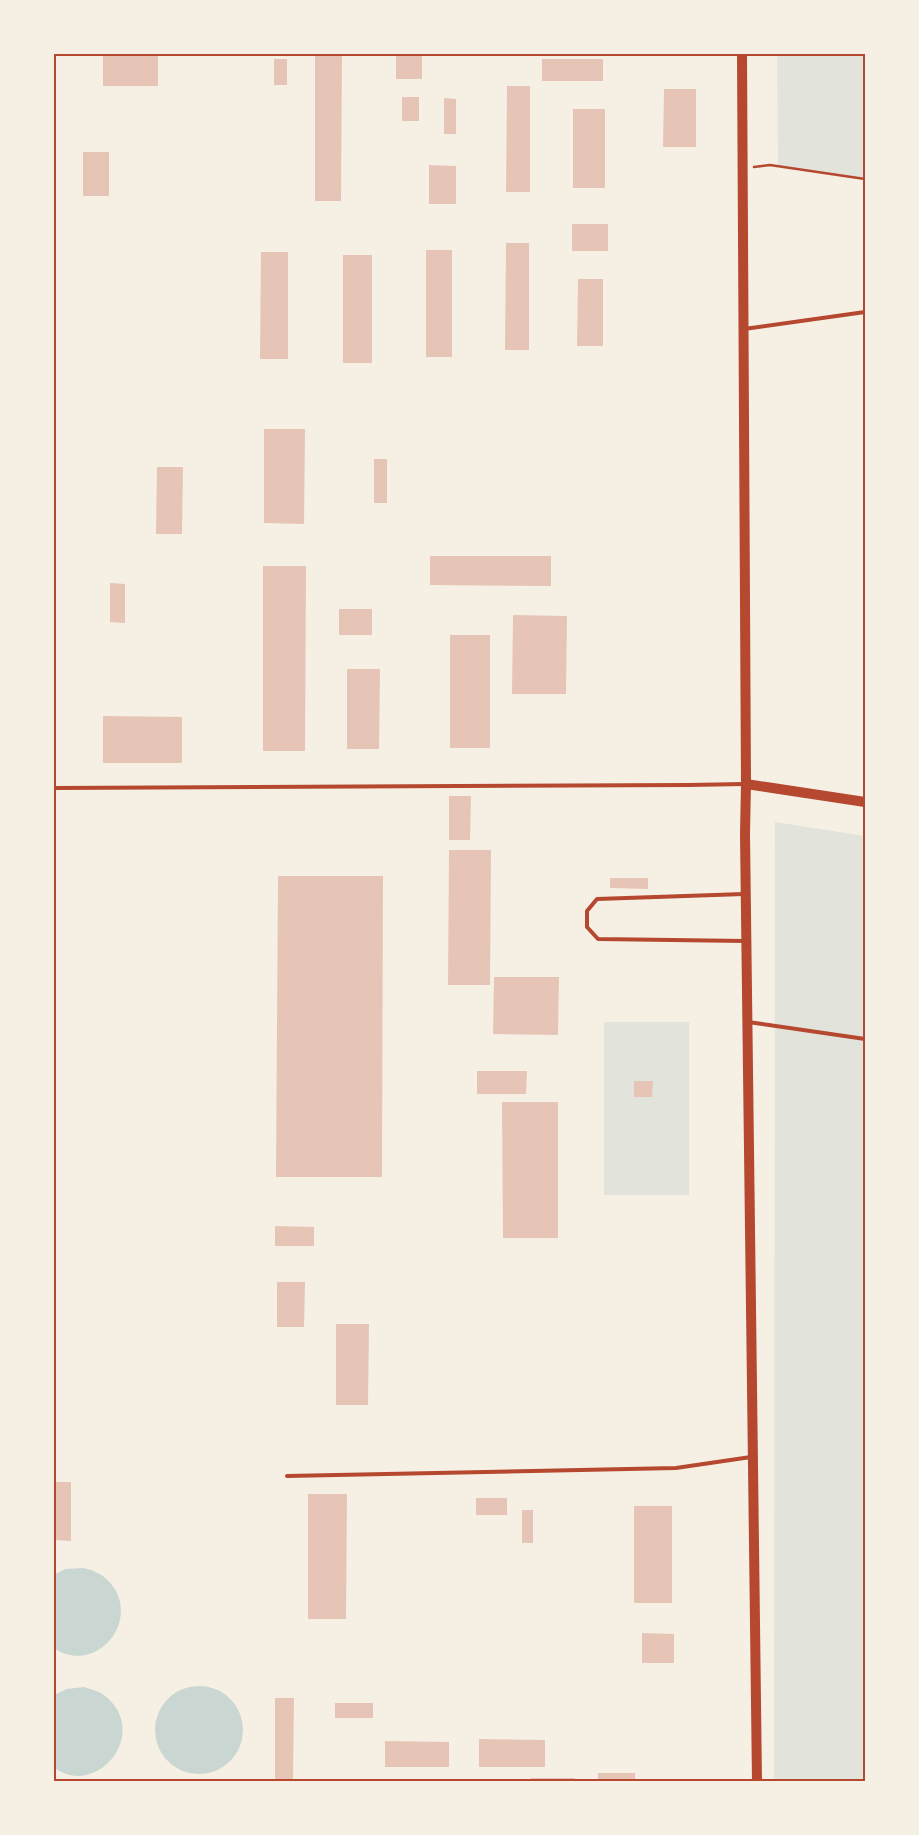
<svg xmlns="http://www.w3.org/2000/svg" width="919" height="1835" viewBox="0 0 919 1835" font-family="Spectral,serif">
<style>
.green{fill:#e2e4dc}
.water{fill:#c9d6d2}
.building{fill:#e6c5b7}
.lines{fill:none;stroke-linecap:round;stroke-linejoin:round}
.path{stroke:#b5482f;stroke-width:2.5}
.service{stroke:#b5482f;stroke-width:4}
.secondary{stroke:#b5482f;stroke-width:10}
.neatline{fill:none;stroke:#b5482f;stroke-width:2}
</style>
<rect width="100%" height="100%" fill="#f6efe4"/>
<g class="green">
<path d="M777,54H865V179L778,167Z"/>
<path d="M775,822L865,836V1781H774Z"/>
<rect x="604" y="1022" width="85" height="173"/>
</g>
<g class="water">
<path d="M83,1568C87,1569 93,1570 97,1573C105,1576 112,1584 116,1591C136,1630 91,1674 54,1648V1575L65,1569Z"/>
<circle cx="199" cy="1730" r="44"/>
<path d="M84,1687C89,1689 95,1690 99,1692C107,1696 114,1704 118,1711C138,1752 87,1795 54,1767V1695L67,1689Z"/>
</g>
<g class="building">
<rect x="103" y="54" width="55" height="32"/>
<path d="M315,54H342L341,201H315Z"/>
<rect x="396" y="54" width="26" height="25"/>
<rect x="274" y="59" width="13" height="26"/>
<rect x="542" y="59" width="61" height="22"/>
<path d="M507,86H530V192H506Z"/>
<path d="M664,89H696V147H663Z"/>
<rect x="402" y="97" width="17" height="24"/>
<path d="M444,98L456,99V134H444Z"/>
<rect x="573" y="109" width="32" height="79"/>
<rect x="83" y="152" width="26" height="44"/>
<path d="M429,165L456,166V204H429Z"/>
<rect x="572" y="224" width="36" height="27"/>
<path d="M506,243H529V350H505Z"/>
<rect x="426" y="250" width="26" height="107"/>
<path d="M261,252H288V359H260Z"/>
<rect x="343" y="255" width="29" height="108"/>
<path d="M578,279H603V346H577Z"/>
<path d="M264,429H305L304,524L264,523Z"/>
<rect x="374" y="459" width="13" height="44"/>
<path d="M157,467H183L182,534H156Z"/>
<path d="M430,556H551V586L430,585Z"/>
<path d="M263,566H306L305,751H263Z"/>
<path d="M110,583L125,584V623L110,622Z"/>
<rect x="339" y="609" width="33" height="26"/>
<path d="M513,615L567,616L566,694H512Z"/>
<rect x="450" y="635" width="40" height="113"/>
<path d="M347,669H380L379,749H347Z"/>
<path d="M103,716L182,717V763H103Z"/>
<path d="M449,796H471L470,840H449Z"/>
<path d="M449,850H491L490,985H448Z"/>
<path d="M278,876H383L382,1177H276Z"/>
<path d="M610,878H648V889L610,888Z"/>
<path d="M494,977H559L558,1035L493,1034Z"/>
<path d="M477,1071H527L526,1094H477Z"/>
<path d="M634,1081H653L652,1097H634Z"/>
<path d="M502,1102H558V1238H503Z"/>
<path d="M275,1226L314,1227V1246H275Z"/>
<path d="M277,1282H305L304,1327H277Z"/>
<path d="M336,1324H369L368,1405H336Z"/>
<path d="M54,1482H71V1541L54,1540Z"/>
<path d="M308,1494H347L346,1619H308Z"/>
<rect x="476" y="1498" width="31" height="17"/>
<rect x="634" y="1506" width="38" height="97"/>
<rect x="522" y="1510" width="11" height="33"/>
<path d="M642,1633L674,1634V1663H642Z"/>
<path d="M275,1698H294L293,1781H275Z"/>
<rect x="335" y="1703" width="38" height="15"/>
<path d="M479,1739L545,1740V1767H479Z"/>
<path d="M385,1741L449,1742V1767H385Z"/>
<rect x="598" y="1773" width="37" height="8"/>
<rect x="531" y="1778" width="44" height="3"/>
</g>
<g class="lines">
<path class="path" d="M754,167L770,165L865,179"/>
<g class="service">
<path d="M744,329L865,312"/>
<path d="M54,788L689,785L744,784"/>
<path d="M744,894L597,899L587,911V927L598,939L745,941"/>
<path d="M748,1022L865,1039"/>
<path d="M287,1476L676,1468L751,1457"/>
</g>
<g class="secondary">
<path d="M742,54L746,784L745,834L757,1781"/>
<path d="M746,784L865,802"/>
</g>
</g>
<rect width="919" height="1835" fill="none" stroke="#f6efe4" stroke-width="110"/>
<rect x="55" y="55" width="809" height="1725" class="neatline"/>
</svg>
